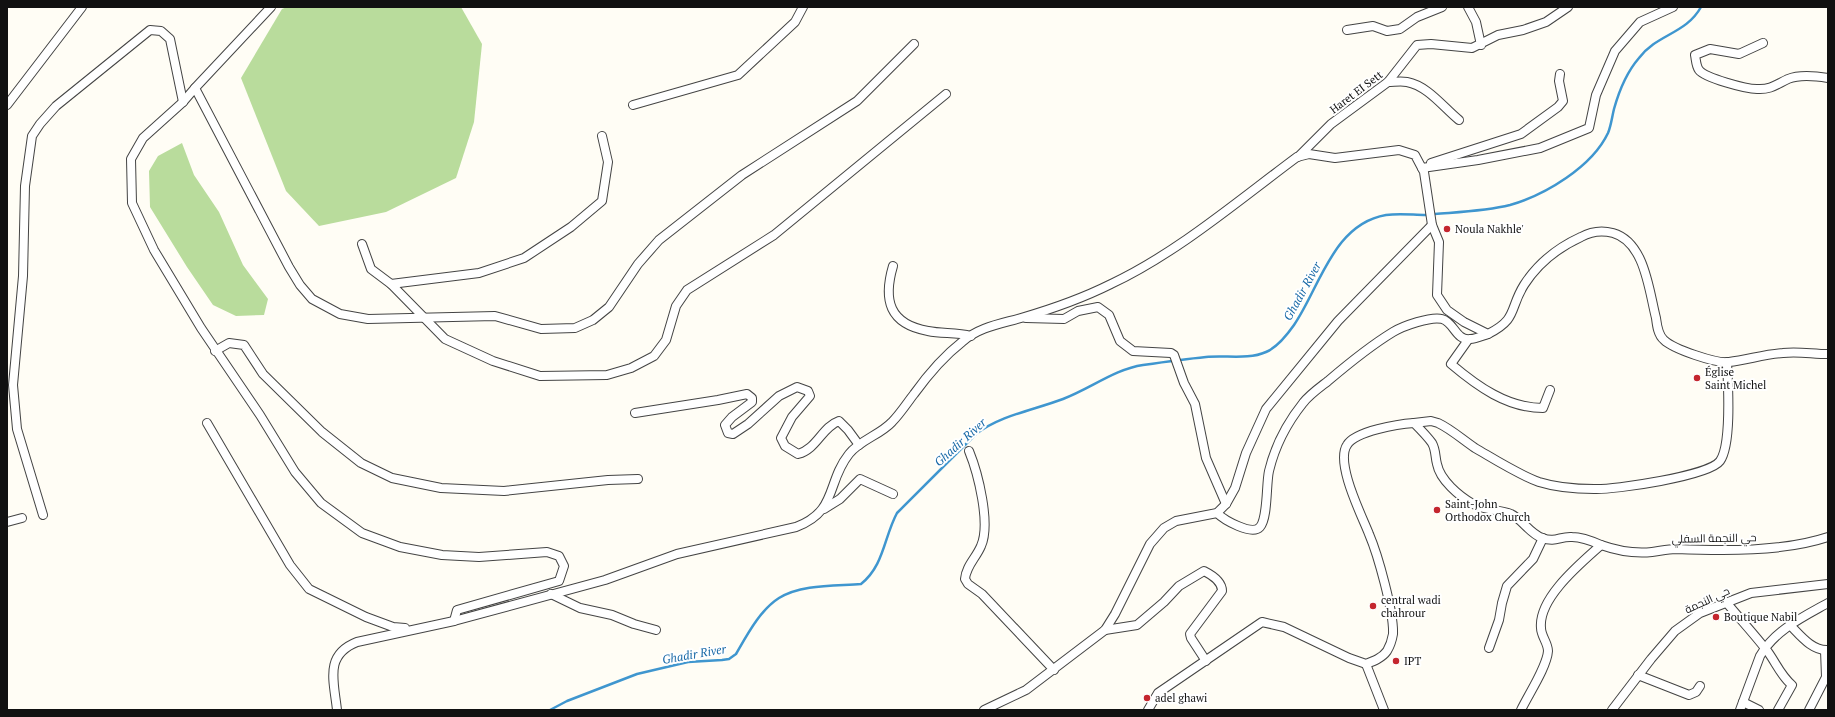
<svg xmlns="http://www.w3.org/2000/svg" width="1835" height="717" viewBox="0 0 1835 717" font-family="'PT Serif',Cairo,serif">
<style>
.forest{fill:#b9dc9c}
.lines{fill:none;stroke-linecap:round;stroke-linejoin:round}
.stream{stroke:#3f96cf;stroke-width:2.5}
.street-casing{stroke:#444;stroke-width:10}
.street{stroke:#fff;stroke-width:8}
.poi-dot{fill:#c4262e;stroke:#fff;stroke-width:1.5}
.labels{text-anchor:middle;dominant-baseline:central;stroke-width:4;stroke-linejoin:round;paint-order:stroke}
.street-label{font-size:11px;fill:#111;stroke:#fff}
.poi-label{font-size:11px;fill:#111;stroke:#fff;text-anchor:start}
.water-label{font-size:12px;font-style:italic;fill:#1768a6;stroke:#fff}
</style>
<rect width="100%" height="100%" fill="#fffdf5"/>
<g class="forest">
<path d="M287,7H461L482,44L474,122L456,178L386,212L319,226L286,191L241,78L282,9Z"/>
<path d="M182,143L194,175L219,212L243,265L268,299L264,315L236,316L213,305L187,267L150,207L149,171L158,156Z"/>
</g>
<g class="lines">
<g class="stream">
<path d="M1435,214C1459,212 1486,211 1510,205C1545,195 1592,167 1608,133C1611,126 1612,117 1614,109C1619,91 1626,73 1639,58C1657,34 1686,34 1701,7"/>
<path d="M550,710L567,701L637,674L688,662L722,660L729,659L736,654C747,635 760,610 779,598C801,584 835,586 861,584C884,566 884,537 897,513L976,434C1001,415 1034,410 1063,399C1090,389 1115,369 1143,365C1164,362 1186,359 1206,357C1226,355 1248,360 1266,352C1278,347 1287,335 1294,325C1320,287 1333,224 1386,215C1400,213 1413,215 1426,215"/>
</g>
<defs>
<g id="street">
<path d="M271,7L195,88L289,267L300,285L312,299L340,314L368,319L495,316L541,329L575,328L593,320L609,307L638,264L659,240L742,175L857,101L914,44"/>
<path d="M1468,7L1476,22L1481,45"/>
<path d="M1347,30L1373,26L1387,31L1400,29L1417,17L1442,7"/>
<path d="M1763,43L1739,54L1710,49L1695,55C1696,60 1696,66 1699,70C1705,78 1746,89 1757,89C1771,90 1777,84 1788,79C1800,74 1816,76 1828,78"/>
<path d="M1388,82C1394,82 1401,81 1407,82C1428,86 1443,107 1459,120"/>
<path d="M195,88L183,102L143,138L131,159L132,203L154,250L201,328L260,415L295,472L321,503L362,533L400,547L442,555L479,557L547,552L559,556L564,566L559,581L457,610L454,621"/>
<path d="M7,105L82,7"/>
<path d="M633,105L738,75L795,22L803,7"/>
<path d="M602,136L608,162L602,201L571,227L524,258L479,273L391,284L445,339L493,361L540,376L607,375L631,368L654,356L666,340L676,306L687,290L774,235L946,94"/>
<path d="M1298,157L1331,124L1388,82L1417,45L1431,44L1472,48L1498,35L1523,30L1546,22L1568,7"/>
<path d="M1431,163L1521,134L1558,107L1563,101L1559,81L1560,74"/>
<path d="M1422,168L1478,160L1540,148L1589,128L1596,95L1615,51L1640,22L1673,7"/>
<path d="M362,244L371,269L391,284"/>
<path d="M893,266C883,300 889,324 928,331C942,334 956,332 971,336"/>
<path d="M1026,318L1064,319L1078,311L1098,307L1109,315L1120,341L1133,351L1171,353L1174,355L1184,383L1195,404L1206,458L1226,504"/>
<path d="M1468,340L1451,364C1477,386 1507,408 1543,408L1550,390"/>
<path d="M215,351L229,343L244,345L263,374L322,432L361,463L392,478L441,488L504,491L608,480L638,479"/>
<path d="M635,413L718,400L747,394L752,398V402L732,417L725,425L728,433L733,434L748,424L779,396L797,387L808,391L810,396L792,417L781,438L785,446L798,454C817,449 822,427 839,421L848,430L859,445"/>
<path d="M207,423L290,565L309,589L366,617L393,627L405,628"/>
<path d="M1414,423L1431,421L1438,423C1451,429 1463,440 1475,448C1494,459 1519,475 1539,482C1555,487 1577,489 1594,489C1614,490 1709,476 1720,461C1732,444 1728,384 1727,362"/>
<path d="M969,451C978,473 991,524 981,546C976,558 966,566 965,579L968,584L982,594L1054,670"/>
<path d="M824,509L840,499L860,479L893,494"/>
<path d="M1217,513C1224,520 1252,536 1260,527C1268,518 1266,484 1269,471C1275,446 1287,423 1303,403C1309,395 1319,388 1328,381C1348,364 1370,346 1393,332C1403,326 1431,316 1442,319C1454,322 1456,341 1470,339C1476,339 1482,336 1488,334"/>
<path d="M43,515L17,429L13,385L23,276L25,186L32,136L40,124L56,106L150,30L161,31L170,39L183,102"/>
<path d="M7,522L22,518"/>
<path d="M1601,545C1618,551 1633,554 1652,552C1660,551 1668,549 1676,549C1723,551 1783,552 1828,537"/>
<path d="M551,594L580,608L612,615L634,624L656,630"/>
<path d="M1726,602C1740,619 1755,635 1768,652C1776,663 1781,676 1792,685L1778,710"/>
<path d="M1790,625C1800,635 1812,651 1828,650"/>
<path d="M1105,630L1137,625L1164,602L1179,586L1204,571C1212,575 1222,581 1222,591L1190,634L1191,638L1206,661"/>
<path d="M1489,648L1499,620L1502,603L1507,586L1533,559L1543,538"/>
<path d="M1366,664L1384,710"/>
<path d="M1638,675L1689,695L1696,692L1700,686"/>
<path d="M1743,702L1759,710"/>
<path d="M337,710C334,681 324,655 357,642L454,621L605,580L677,554L796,527C838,511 826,483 849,454C860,440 880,435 892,422C900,414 907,403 914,394C927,376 944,356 962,342C979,327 1000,324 1021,318C1052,309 1083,298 1111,284C1177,253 1239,200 1297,157L1309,154L1335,158L1399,150L1415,155L1424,172L1432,225L1439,242L1437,295L1447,310L1464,322L1488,334C1518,319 1509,309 1524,285C1538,263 1557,248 1581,237C1590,232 1602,230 1613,233C1645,242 1649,291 1656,318C1657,326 1658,335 1664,340C1673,349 1717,364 1729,362C1747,360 1765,354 1783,353C1797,351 1813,354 1828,354"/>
<path d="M984,710L1026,690L1105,630L1115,614L1150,544L1164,528L1176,521L1217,513L1226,504L1235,488L1246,453L1266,409L1338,321L1432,225"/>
<path d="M1148,710L1158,693L1262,622L1284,627L1349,658L1366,664C1374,661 1382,658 1387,651C1390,646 1392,640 1393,634C1394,612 1378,555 1369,534C1362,516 1335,463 1347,445C1355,431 1399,424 1414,423C1420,429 1427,436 1432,443C1436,450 1435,457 1437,464C1440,480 1459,496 1473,504C1485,511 1499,509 1511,514C1523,520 1529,533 1542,538C1556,543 1560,536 1572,537C1582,537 1592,541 1601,545C1581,563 1538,598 1541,628C1541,636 1548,643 1548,651C1547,667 1528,695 1521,710"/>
<path d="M1612,710L1651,659L1675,631L1700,613L1751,593L1828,584"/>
<path d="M1740,710L1760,656C1775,630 1803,617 1828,603"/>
<path d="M1809,710L1826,677L1825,650"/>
</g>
</defs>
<use href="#street" class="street-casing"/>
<use href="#street" class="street"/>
</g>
<g class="poi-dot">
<circle cx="1447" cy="229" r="4"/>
<circle cx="1697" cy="378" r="4"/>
<circle cx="1437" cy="510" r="4"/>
<circle cx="1373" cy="606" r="4"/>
<circle cx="1716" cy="617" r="4"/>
<circle cx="1396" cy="661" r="4"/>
<circle cx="1147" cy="698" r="4"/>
</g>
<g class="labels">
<g class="street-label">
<text transform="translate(1356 92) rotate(-37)">Haret EI Sett</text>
<text transform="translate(1714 538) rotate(-1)">حي النجمة السفلي</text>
<text transform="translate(1707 600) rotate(-25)">حي النجمة</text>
</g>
<g class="poi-label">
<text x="1455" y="229">Noula Nakhle'</text>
<text x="1705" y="372">Église<tspan x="1705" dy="13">Saint Michel</tspan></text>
<text x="1445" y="504">Saint-John<tspan x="1445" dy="13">Orthodox Church</tspan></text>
<text x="1381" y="600">central wadi<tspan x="1381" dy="13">chahrour</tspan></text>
<text x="1724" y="617">Boutique Nabil</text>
<text x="1404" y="661">IPT</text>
<text x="1155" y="698">adel ghawi</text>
</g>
<g class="water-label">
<text transform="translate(1302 291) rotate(-61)">Ghadir River</text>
<text transform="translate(960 442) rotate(-42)">Ghadir River</text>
<text transform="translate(694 654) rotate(-10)">Ghadir River</text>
</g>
</g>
<rect width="1835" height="717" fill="none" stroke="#111111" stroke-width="16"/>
</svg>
